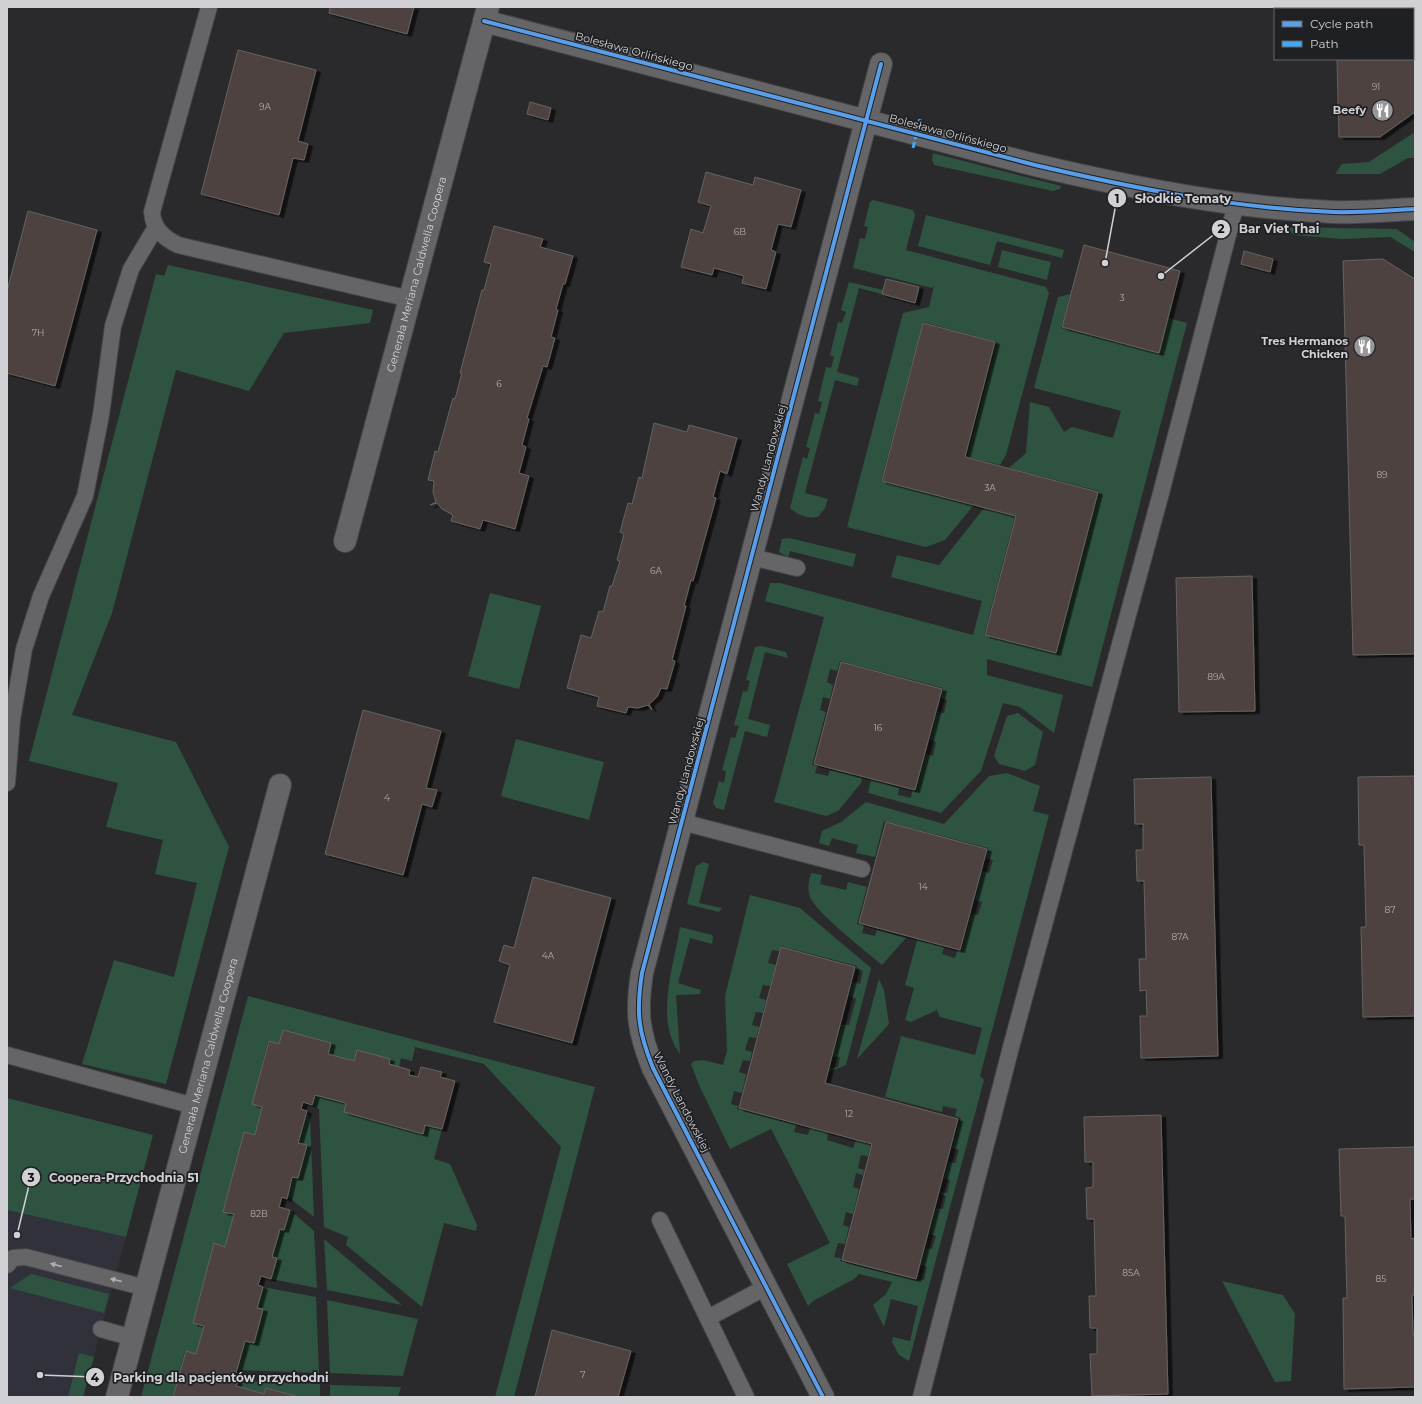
<svg xmlns="http://www.w3.org/2000/svg" width="1422" height="1404" viewBox="0 0 1422 1404" font-family="Montserrat,sans-serif">
<style>
.built{fill:#30313a}
.green{fill:#2e5340}
.building{fill:#4e423f;stroke:#646363;filter:url(#shadow)}
.lines{fill:none;stroke-linecap:round;stroke-linejoin:round}
.lane-casing{stroke:#454548;stroke-width:18}
.street-casing{stroke:#454548;stroke-width:24}
.lane{stroke:#656567;stroke-width:16}
.street{stroke:#656567;stroke-width:22}
.quiet{stroke:#3fa9f5;stroke-width:3;stroke-dasharray:6 3;stroke-linecap:butt}
.cycleway-casing{stroke:#1f2024;stroke-width:6}
.cycleway{stroke:#5a9eea;stroke-width:4}
.oneway{fill:#b1b1b4}
.labels{text-anchor:middle;dominant-baseline:central;stroke-width:3.5;stroke-linejoin:round;paint-order:stroke}
.number-label{font-size:9px;fill:#b0adb0}
.street-label{font-size:11px;fill:#d1d1d5;stroke:#1f2024}
.poi-label{font-size:11px;font-weight:bold;fill:#d1d1d5;stroke:#1f2024;text-anchor:end}
.leader{fill:none;stroke:#d1d1d5;stroke-width:1.5}
.callout-dot{fill:#d1d1d5;stroke:#1f2024;stroke-width:1.5}
.mark-label{font-size:12px;text-anchor:middle;font-weight:bold;fill:#111}
.callout-label{font-size:12px;text-anchor:middle;font-weight:bold;fill:#d1d1d5;stroke:#1f2024;stroke-width:3.5;stroke-linejoin:round;paint-order:stroke}
</style>
<defs>
<filter id="shadow"><feDropShadow dx="4.5" dy="2.5" stdDeviation="0" flood-color="#0009"/></filter>
</defs>
<rect width="100%" height="100%" fill="#2a2a2d"/>
<path class="built" d="M7,1210L126,1237L83,1397H7Z"/>
<g class="green">
<path d="M1415,132V158H1408L1380,174H1335L1342,164L1369,162Z"/>
<path d="M933,153L1061,186L1060,189L1053,191L934,165L932,160Z"/>
<path d="M873,200L913,210L915,215L906,250L1046,287L1049,293L1006,455L1000,465L967,457L997,342L923,322L881,481L973,506L945,540L926,547L847,527L903,313L929,307L934,285L932,288L853,268L860,238L865,239L868,227L864,226L870,202Z"/>
<path d="M926,215L1064,250L1062,258L997,241L990,265L918,246Z"/>
<path d="M1285,227L1397,229L1415,242V252L1390,237L1342,239L1294,235Z"/>
<path d="M1002,250L1051,262L1047,280L998,267Z"/>
<path d="M168,265L373,310L370,323L284,333L249,391L176,370L112,613L72,715L176,742L229,847L166,1084L82,1064L114,960L174,977L197,883L155,874L163,840L106,827L118,783L29,761L156,274L164,276Z"/>
<path d="M849,282L883,290L882,294L859,288L837,372L859,378L857,386L835,380L805,493L828,499L825,508L819,516C810,520 797,515 790,508L803,457L807,459L810,448L806,447L815,413L819,414L822,402L818,401L826,367L831,368L834,357L830,355L838,322L842,323L846,312L841,310Z"/>
<path d="M1070,294L1061,328L1159,353L1168,318L1187,323L1092,687L987,659V675L1063,695L1054,733L1020,707L1003,703L981,771L941,813L868,793L871,780L899,788L898,795L911,798L912,791L916,792L926,754L933,756L936,742L930,740L937,712L944,713L947,700L941,698L943,688L840,661L837,671L830,669L827,682L833,685L830,699L823,697L820,710L826,712L812,765L817,766L815,773L828,776L830,770L862,778L861,783L838,811L826,816L774,802L824,617L765,601L770,583H780L973,635L982,601L891,577L897,555L939,565L984,508L1015,516L984,635L1057,654L1099,491L1009,468L1026,453L1030,402L1049,407L1064,432L1072,427L1113,438L1121,411L1034,388L1058,297Z"/>
<path d="M789,538L856,554L853,567L790,551L788,557L779,552L782,539Z"/>
<path d="M490,593L541,606L519,689L468,676Z"/>
<path d="M761,646L786,652L788,658L765,652L748,719L770,725L767,737L745,731L724,810L716,808L713,803L719,781L724,783L726,771L722,770L731,737L735,738L739,726L734,725L743,691L747,692L750,681L746,680L755,647Z"/>
<path d="M1018,713L1043,732L1035,765L1025,771L999,764L994,756L1007,716Z"/>
<path d="M516,739L604,762L589,820L501,796Z"/>
<path d="M1007,773L1040,786L1033,811L1049,815L980,1076L984,1080L909,1361L899,1355L892,1342L893,1337L910,1341L918,1306L891,1299L884,1327L873,1305L886,1294L892,1282L859,1274L854,1279L813,1301L808,1306L787,1264L830,1243L771,1129L730,1149L699,1085L691,1064L694,1061L703,1060L723,1065L727,1051L725,996L750,895L800,908L871,968L846,1065L829,1072V1069L838,1067L840,1057L833,1056L842,1024L849,1025L856,999L849,996L853,982L860,984L863,971L856,969L857,966L781,946L779,951L772,950L768,963L776,965L770,986L763,985L759,998L766,1000L763,1013L756,1012L752,1025L759,1027L756,1038L749,1037L745,1050L752,1052L750,1061L743,1060L739,1072L746,1074L742,1093L734,1091L731,1104L738,1106L737,1109L796,1125L794,1132L808,1135L810,1128L828,1133L827,1140L853,1148L856,1140L871,1145L868,1156L861,1155L858,1168L864,1170L863,1175L856,1173L853,1187L859,1189L853,1214L846,1212L843,1225L849,1227L845,1244L838,1243L834,1257L841,1258L840,1261L917,1281V1279L924,1280L927,1267L921,1265L926,1248L932,1249L936,1236L930,1234L936,1208L943,1209L946,1196L940,1194L941,1192L947,1193L950,1180L944,1178L949,1162L955,1163L959,1150L952,1148L961,1118L955,1116L957,1109L943,1106L942,1112L885,1097L901,1036L975,1055L982,1028L940,1017L937,1010L911,1022L905,1020L914,988L905,985L917,940L944,947L942,954L955,958L957,951H961L971,914L978,915L982,902L975,900L982,871L989,873L993,860L986,858L988,848L884,821L875,857L856,853L858,845L832,838L829,846L819,843L822,831L841,822L866,802L944,824L989,776Z"/>
<path d="M703,862L709,864L699,903L722,908L719,912L687,904L696,866Z"/>
<path d="M811,873L822,875L820,884L846,890L848,882L867,887L857,924L864,926L862,933L875,936L877,930L906,938L882,965C867,952 816,913 810,897C807,889 809,880 811,873Z"/>
<path d="M680,927L712,935L713,937L712,944L690,938L678,983L701,990L700,994L676,995L680,1054C654,1020 674,965 680,927Z"/>
<path d="M879,979L884,990L889,1024L857,1059Z"/>
<path d="M248,996L595,1087L514,1397H495L561,1147L484,1064L415,1047L412,1061L401,1058L399,1067L389,1064L390,1059L357,1050L354,1061L328,1054L331,1043L283,1030L279,1044L268,1041L252,1104L262,1107L255,1135L244,1132L223,1211L234,1214L225,1247L214,1244L193,1323L204,1326L196,1354L185,1351L173,1397H141Z"/>
<path d="M315,1095L346,1103L344,1112L423,1134L425,1125L442,1129L434,1159L450,1164L477,1225L476,1231L444,1223L422,1307L346,1245L348,1237L324,1227L319,1109L312,1105Z"/>
<path d="M7,1098L153,1135L126,1237L7,1210Z"/>
<path d="M305,1115L310,1116L314,1217L287,1196L292,1177L298,1178L307,1145L298,1143Z"/>
<path d="M290,1210L314,1231L317,1288L271,1279L276,1258L272,1257L280,1229L284,1230Z"/>
<path d="M324,1239L402,1305L327,1290Z"/>
<path d="M31,1274L109,1294L104,1313L10,1288Z"/>
<path d="M1222,1281L1283,1295L1295,1314L1291,1381L1275,1382Z"/>
<path d="M263,1287L316,1297L319,1373L237,1370L245,1341L263,1309L257,1308Z"/>
<path d="M327,1300L418,1319L403,1376L330,1373Z"/>
<path d="M79,1353L94,1357L83,1397H68Z"/>
<path d="M238,1381L320,1384V1397H299L267,1388L264,1394L236,1386Z"/>
<path d="M330,1385L401,1387L398,1397H330Z"/>
</g>
<g class="building">
<path d="M330,7H414L407,34L329,13Z"/>
<path d="M1335,7H1415V112L1380,137H1339L1337,59H1413V9H1335Z"/>
<path d="M238,50L316,70L298,141L308,144L304,160L293,158L279,215L201,194Z"/>
<path d="M530,102L551,108L548,120L527,114Z"/>
<path d="M706,172L753,185L755,177L801,190L791,227L778,224L771,250L776,252L766,289L742,283L744,276L714,268L712,275L681,267L691,229L703,233L711,206L698,202Z"/>
<path d="M28,211L97,230L55,386L7,373V291Z"/>
<path d="M494,226L543,239L540,247L573,256L565,284H563L556,309L558,310L551,337L555,338L547,367L543,366L527,418L529,419L522,445L526,447L519,473L529,476L515,529L483,520L480,529L451,521L453,515L442,509L437,503L430,505L436,502L433,492L434,481L428,480L435,451L438,452L453,398L455,399L462,373H460L482,290H484L491,264L484,262Z"/>
<path d="M1084,245L1180,271L1159,353L1062,327Z"/>
<path d="M1244,251L1273,259L1270,272L1241,264Z"/>
<path d="M1383,259L1415,279V654L1353,655L1343,261Z"/>
<path d="M886,279L919,287L915,303L882,294Z"/>
<path d="M923,323L995,342L965,457L1098,492L1056,653L985,635L1016,516L882,481Z"/>
<path d="M654,423L687,432L689,425L737,438L727,474L720,471L713,497L716,498L693,581L691,580L684,606H686L672,660L675,661L667,689L661,688L657,697L649,704L652,710L648,705L638,708L628,707L626,713L597,706L599,697L567,688L581,635L591,638L599,611L603,612L610,586H612L620,561L617,560L624,534L620,532L628,503L632,504L639,477L642,478Z"/>
<path d="M1252,576L1255,711L1179,712L1176,578Z"/>
<path d="M841,662L942,689L915,790L814,764Z"/>
<path d="M363,710L441,731L426,788L437,790L432,807L422,804L403,875L325,854Z"/>
<path d="M1415,776V1016L1363,1017L1361,927H1366L1364,845H1359L1358,777Z"/>
<path d="M1211,777L1218,1056L1141,1058L1140,1016H1147L1146,990L1140,991L1139,959H1146L1144,881H1137L1136,850H1143V824H1135L1134,779Z"/>
<path d="M886,822L987,849L960,950L859,923Z"/>
<path d="M533,877L611,898L572,1043L494,1022L510,965L499,961L504,945L514,948Z"/>
<path d="M781,947L855,967L825,1083L958,1119L916,1279L842,1260L872,1144L739,1108Z"/>
<path d="M283,1030L331,1043L328,1054L354,1061L357,1050L390,1059L389,1064L410,1070L409,1075L418,1077L421,1067L442,1072L440,1077L455,1081L442,1129L425,1125L423,1134L344,1112L346,1103L315,1095L312,1105L303,1102L301,1109L307,1111L298,1143L307,1145L298,1178L292,1177L287,1199L282,1197L279,1207L290,1210L284,1230L280,1229L272,1257L277,1258L271,1279L261,1276L258,1285L263,1287L257,1308L263,1309L254,1343L245,1341L236,1373L232,1371L230,1379L238,1381L236,1386L264,1394L266,1388L299,1397H173L186,1351L196,1354L204,1326L193,1323L214,1243L225,1247L234,1214L223,1212L244,1132L255,1135L262,1107L252,1104L269,1041L279,1044Z"/>
<path d="M1161,1115L1168,1394L1092,1396L1090,1354H1097V1328H1090L1089,1296H1096L1094,1219H1087L1086,1188L1093,1187V1162H1085L1084,1117Z"/>
<path d="M1415,1147V1199H1410L1411,1239L1415,1238V1295H1412L1413,1335H1415V1387L1344,1389L1343,1298H1347L1346,1262L1345,1216H1341L1339,1149Z"/>
<path d="M552,1330L631,1351L618,1397H535Z"/>
</g>
<g class="lines">
<defs>
<g id="lane">
<path d="M209,7L152,212C153,229 164,238 178,245L410,299"/>
<path d="M752,557L797,568"/>
<path d="M7,783L12,720L24,649L41,596L85,496L101,415L113,326L131,269L156,227"/>
<path d="M682,822L862,869"/>
<path d="M7,1055L194,1106"/>
<path d="M660,1220L746,1397"/>
<path d="M7,1265L13,1258L26,1257L146,1288"/>
<path d="M708,1318L766,1287"/>
<path d="M101,1329L133,1338"/>
<path d="M921,1397L1011,1047L1161,493L1236,204"/>
</g>
<g id="street">
<path d="M484,21L1035,165C1133,188 1232,208 1333,212C1360,213 1388,210 1415,209"/>
<path id="s1" d="M345,541L488,7"/>
<path id="s2" d="M117,1397L280,785"/>
<path d="M823,1397L653,1068C638,1031 636,1012 642,973L881,64"/>
</g>
</defs>
<use href="#lane" class="lane-casing"/>
<use href="#street" class="street-casing"/>
<use href="#lane" class="lane"/>
<use href="#street" class="street"/>
<path class="quiet" d="M913,148L920,119"/>
<defs>
<g id="cycleway">
<path d="M484,21L1035,165C1133,188 1232,208 1333,212C1360,213 1388,210 1415,209"/>
<path d="M823,1397L653,1068C638,1031 636,1012 642,973L881,64"/>
</g>
</defs>
<use href="#cycleway" class="cycleway-casing"/>
<use href="#cycleway" class="cycleway"/>
</g>
<defs><path id="oneway-solid" d="M-6-.8H1V-3.2L6.5 0L1 3.2V.8H-6Z"/></defs>
<g class="oneway">
<use href="#oneway-solid" transform="translate(56 1265) rotate(-165)"/>
<use href="#oneway-solid" transform="translate(116 1280) rotate(-166)"/>
</g>
<defs>
<symbol id="restaurant-disc" viewBox="-11 -11 22 22"><circle r="9.5" fill="#97979a" stroke="#1f2024"/><path d="M-5-6h1v4h1v-4h1v4h1v-4h1v5L-1.5 .5V6h-2V.5L-5-1ZM5-6V6H3V1.5H1.5Q1.5-4 5-6Z" fill="#fff"/></symbol>
</defs>
<g fill-rule="evenodd">
<use href="#restaurant-disc" x="1370" y="98" width="25" height="25"/>
<use href="#restaurant-disc" x="1352" y="334" width="25" height="25"/>
</g>
<g class="labels">
<g class="number-label">
<text x="1376" y="86">91</text>
<text x="265" y="106">9A</text>
<text x="740" y="231">6B</text>
<text x="1122" y="297">3</text>
<text x="38" y="332">7H</text>
<text x="499" y="383">6</text>
<text x="1382" y="474">89</text>
<text x="990" y="487">3A</text>
<text x="656" y="570">6A</text>
<text x="1216" y="676">89A</text>
<text x="878" y="727">16</text>
<text x="387" y="797">4</text>
<text x="923" y="886">14</text>
<text x="1390" y="909">87</text>
<text x="1180" y="936">87A</text>
<text x="548" y="955">4A</text>
<text x="849" y="1113">12</text>
<text x="259" y="1213">82B</text>
<text x="1131" y="1272">85A</text>
<text x="1381" y="1278">85</text>
<text x="583" y="1374">7</text>
</g>
<g class="street-label">
<text transform="translate(634 51) rotate(15)">Bolesława Orlińskiego</text>
<text transform="translate(948 133) rotate(15)">Bolesława Orlińskiego</text>
<text stroke="none"><textPath href="#s1" startOffset="276">Generała Meriana Caldwella Coopera</textPath></text>
<text transform="translate(768 458) rotate(-75)">Wandy Landowskiej</text>
<text transform="translate(686 771) rotate(-75)">Wandy Landowskiej</text>
<text stroke="none"><textPath href="#s2" startOffset="353">Generała Meriana Caldwella Coopera</textPath></text>
<text transform="translate(682 1102) rotate(63)">Wandy Landowskiej</text>
</g>
<g class="poi-label">
<text x="1366" y="110">Beefy</text>
<text x="1348" y="341">Tres Hermanos<tspan x="1348" dy="13">Chicken</tspan></text>
</g>
</g>
<path class="leader" d="M1105 263L1117 198M1161 276L1221 229M17 1235L31 1177M40 1375L95 1377"/>
<g class="callout-dot">
<circle cx="1105" cy="263" r="4"/>
<circle cx="1161" cy="276" r="4"/>
<circle cx="17" cy="1235" r="4"/>
<circle cx="40" cy="1375" r="4"/>
<circle cx="1117" cy="198" r="10"/>
<circle cx="1221" cy="229" r="10"/>
<circle cx="31" cy="1177" r="10"/>
<circle cx="95" cy="1377" r="10"/>
</g>
<g class="mark-label">
<text x="1117" y="203">1</text>
<text x="1221" y="233">2</text>
<text x="31" y="1182">3</text>
<text x="95" y="1382">4</text>
</g>
<g class="callout-label">
<text x="1183" y="203">Słodkie Tematy</text>
<text x="1279" y="233">Bar Viet Thai</text>
<text x="124" y="1182">Coopera-Przychodnia 51</text>
<text x="221" y="1382">Parking dla pacjentów przychodni</text>
</g>
<rect width="1422" height="1404" fill="none" stroke="#d1d1d5" stroke-width="16"/>
<rect x="1274" y="8" width="140" height="52" fill="#1f2024" stroke="#66676b"/>
<rect x="1282" y="21" width="20" height="6" fill="#5a9eea" stroke="#66676b"/>
<text x="1310" y="28" font-size="12" fill="#d1d1d5">Cycle path</text>
<rect x="1282" y="41" width="20" height="6" fill="#3fa9f5" stroke="#66676b"/>
<text x="1310" y="48" font-size="12" fill="#d1d1d5">Path</text>
</svg>
